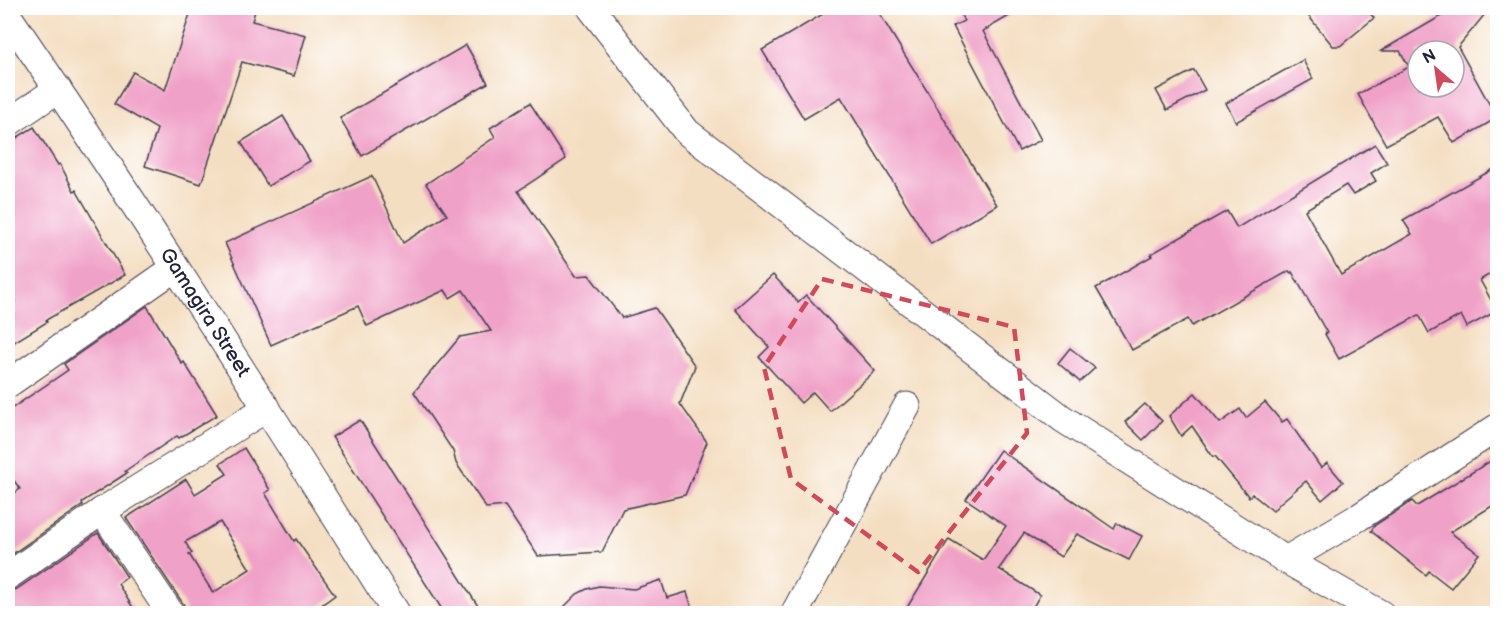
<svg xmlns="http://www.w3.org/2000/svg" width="1505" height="621" viewBox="0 0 1505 621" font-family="'Balsamiq Sans',sans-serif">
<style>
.building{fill:#f0a1c7;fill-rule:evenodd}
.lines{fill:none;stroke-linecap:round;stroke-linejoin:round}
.minor-casing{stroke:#423e4f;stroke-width:29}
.minor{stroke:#fff;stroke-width:27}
.marked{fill:none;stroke:#d1495b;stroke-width:4.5;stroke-dasharray:12 8;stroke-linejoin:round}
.labels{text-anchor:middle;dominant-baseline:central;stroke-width:6;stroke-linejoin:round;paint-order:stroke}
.street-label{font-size:20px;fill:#22223b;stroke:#fff}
</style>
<rect width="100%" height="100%" fill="#fff"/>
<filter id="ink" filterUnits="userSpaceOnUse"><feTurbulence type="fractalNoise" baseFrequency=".0167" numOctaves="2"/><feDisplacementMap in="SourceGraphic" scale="12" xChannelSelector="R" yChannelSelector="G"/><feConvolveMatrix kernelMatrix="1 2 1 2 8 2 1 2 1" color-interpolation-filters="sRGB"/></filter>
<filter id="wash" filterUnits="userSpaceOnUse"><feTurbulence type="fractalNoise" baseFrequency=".008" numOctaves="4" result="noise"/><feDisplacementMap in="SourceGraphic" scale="24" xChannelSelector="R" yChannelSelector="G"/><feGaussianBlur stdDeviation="1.35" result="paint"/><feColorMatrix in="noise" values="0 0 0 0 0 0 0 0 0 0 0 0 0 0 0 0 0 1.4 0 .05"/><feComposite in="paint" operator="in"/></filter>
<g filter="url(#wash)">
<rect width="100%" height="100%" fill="#f4dec1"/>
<g id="blocks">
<g class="building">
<path d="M192,8H256L252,21L306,35L294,76L242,62L201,184L145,166L157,129L114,104L133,72L165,90Z"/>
<path d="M833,8H876L997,205L931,244L841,97L804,119L762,50Z"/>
<path d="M957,8H1023L983,31L1041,140L1019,151L953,26L964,21Z"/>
<path d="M1302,8H1366L1374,18L1340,46H1333Z"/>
<path d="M1455,8H1490L1458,47L1497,118L1454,143L1438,117L1386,145L1358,94L1409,67L1400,51H1381ZM1418,51H1454V87H1418Z"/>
<path d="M466,45L488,83L362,156L340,118Z"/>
<path d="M1303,60L1313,79L1236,122L1226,103Z"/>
<path d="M1194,70L1205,90L1167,110L1156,90Z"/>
<path d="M530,103L566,159L518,191L576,276L589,275L622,318L655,308L695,366L680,404L707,442L685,495L623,509L602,552L538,556L505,506L486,508L456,463L453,451L414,392L460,337L491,331L463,290L450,298L445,290L367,326L358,306L271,345L225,243L372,176L403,243L447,215L426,184L495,137L490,128Z"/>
<path d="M283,116L310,161L268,186L241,142Z"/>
<path d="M34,127L58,165L60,164L74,191L76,190L125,275L46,320L47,322L8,346V306L16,301L8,286V143Z"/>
<path d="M1375,144L1387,163L1371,173L1376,181L1353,195L1346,185L1305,210L1341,275L1412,234L1403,220L1497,167V270L1480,280L1497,311L1467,327L1461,315L1429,333L1419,315L1339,359L1325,334L1327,333L1292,272L1291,273L1289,271L1192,326L1188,319L1132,350L1096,288L1152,256L1151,254L1227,211L1237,228Z"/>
<path d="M773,275L798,302L806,295L875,371L830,411L813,392L801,403L759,357L769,347L735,309Z"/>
<path d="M147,306L182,364L184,362L217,415L179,438L177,436L125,471L127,473L82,502L83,505L8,557V498L20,489L8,472V411L68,370L64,364Z"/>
<path d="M1070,348L1095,368L1080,382L1058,363Z"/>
<path d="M1195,393L1220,423L1240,409L1246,418L1265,402L1282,422L1287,419L1321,468L1327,463L1343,482L1322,500L1306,481L1280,503L1273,511L1252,494L1249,497L1215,456L1213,457L1192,426L1181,436L1169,416Z"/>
<path d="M1145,404L1162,421L1143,440L1125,422Z"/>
<path d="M360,420L483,614H445L332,437Z"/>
<path d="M244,448L270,490L265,493L294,541L296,539L335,595L309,614H187L184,605L126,518L186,479L195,494L227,474L220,464ZM220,522L250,569L213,593L189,554L192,553L185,542Z"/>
<path d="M1000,450L1114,529L1117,523L1142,536L1129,560L1077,534L1061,557L1024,533L999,569L1040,595L1029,614H903L949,539L983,560L1006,526L966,499Z"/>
<path d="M1497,457V503L1450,532L1479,554L1451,588L1429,571L1426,575L1371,531L1375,525L1412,501L1417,506Z"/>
<path d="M98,533L127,577L118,584L137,614H8V591L17,589Z"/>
<path d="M661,580L667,598L687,592L694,614H557L577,594L587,589L599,586L634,589Z"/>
</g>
</g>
</g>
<g filter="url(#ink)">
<use href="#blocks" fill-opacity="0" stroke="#423e4f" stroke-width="1.5"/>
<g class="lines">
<defs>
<g id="minor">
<path d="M591,8L687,132L1063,419L1286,560L1381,614"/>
<path id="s1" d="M8,16C142,212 270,412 397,614"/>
<path d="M8,123L58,89"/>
<path d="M8,384L175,268"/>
<path d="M102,511L171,614"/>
<path d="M1286,560L1359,517L1498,427"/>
<path d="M8,576L102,511L267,408"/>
<path d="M794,614L907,406"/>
</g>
</defs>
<use href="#minor" class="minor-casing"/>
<use href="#minor" class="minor"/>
</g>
</g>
<path class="marked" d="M822,279L1014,327L1027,433L918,572L791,479L764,367Z"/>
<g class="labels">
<g class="street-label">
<text stroke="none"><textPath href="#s1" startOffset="356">Gamagira Street</textPath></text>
</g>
</g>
<rect width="1505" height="621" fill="none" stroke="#fff" stroke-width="30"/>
<g transform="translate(1436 69) rotate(331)"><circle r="28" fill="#ffffff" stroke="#a7a7b1" stroke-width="1.5"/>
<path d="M0-4.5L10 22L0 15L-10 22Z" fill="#d1495b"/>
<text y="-9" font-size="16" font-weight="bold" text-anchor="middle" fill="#22223b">N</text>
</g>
</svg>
